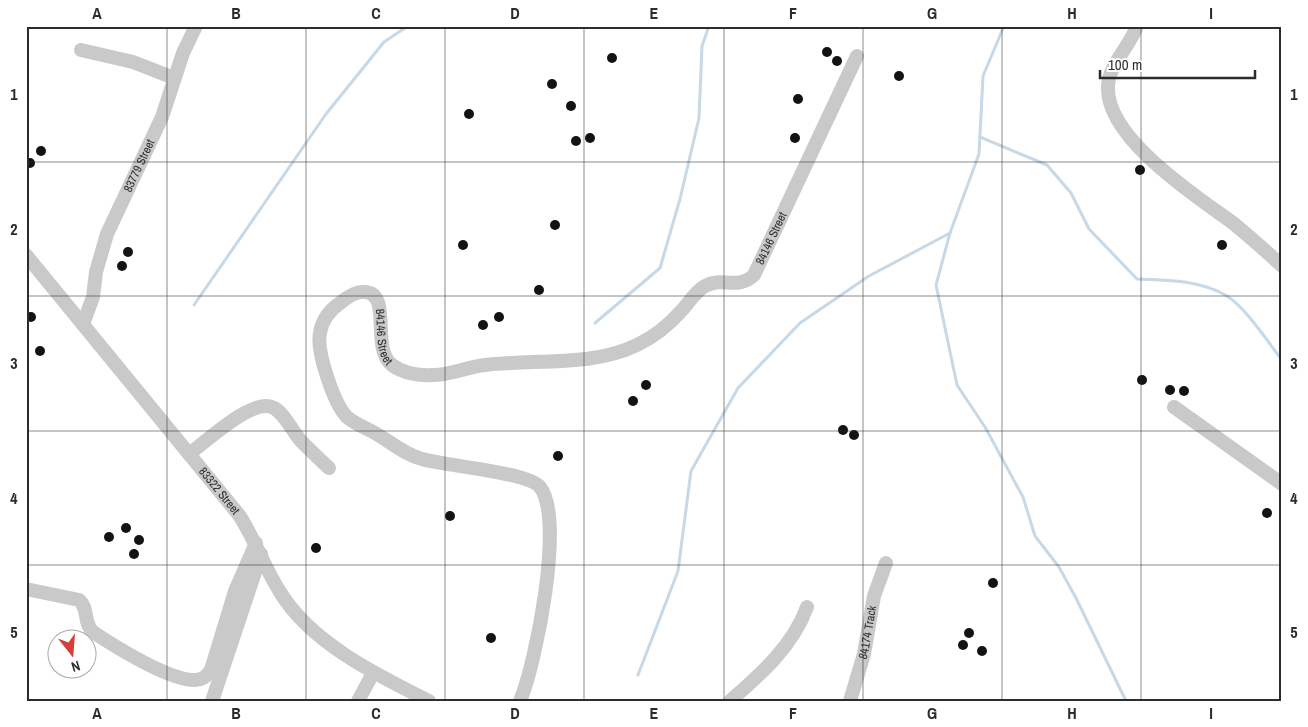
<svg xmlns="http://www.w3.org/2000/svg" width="1308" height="727" viewBox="0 0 1308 727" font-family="'Archivo Narrow',sans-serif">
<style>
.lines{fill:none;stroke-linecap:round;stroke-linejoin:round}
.stream{stroke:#c7d8e7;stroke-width:3}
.building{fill:#131313}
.minor{stroke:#c9c9c9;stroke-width:14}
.grid{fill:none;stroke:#2c2c2c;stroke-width:1;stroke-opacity:0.55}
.labels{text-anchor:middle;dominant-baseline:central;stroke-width:5;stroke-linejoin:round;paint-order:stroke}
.street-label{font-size:12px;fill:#2c2c2c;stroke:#fff}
.neatline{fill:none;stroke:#2c2c2c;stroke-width:2}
.grid-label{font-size:16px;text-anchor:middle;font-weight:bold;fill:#2c2c2c}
</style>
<rect width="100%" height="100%" fill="#fff"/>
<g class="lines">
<g class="stream">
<path d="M1004,26L983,76L979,154L950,233L936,285L957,385L985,427L1023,497L1035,536L1059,567L1076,598L1126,701"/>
<path d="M980,137L1047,165L1071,193L1089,229L1137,279C1167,280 1200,280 1227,296C1245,307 1268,342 1282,360"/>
<path d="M194,305L326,114L384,42L408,26"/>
<path d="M595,323L660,268L680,199L699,118L702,46L709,26"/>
<path d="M638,675L678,571L691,471L738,388L800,323L869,276L950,233"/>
</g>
</g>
<g class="building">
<circle cx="827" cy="52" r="5"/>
<circle cx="612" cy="58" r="5"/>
<circle cx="837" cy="61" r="5"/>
<circle cx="899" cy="76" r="5"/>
<circle cx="552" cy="84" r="5"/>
<circle cx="798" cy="99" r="5"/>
<circle cx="571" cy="106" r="5"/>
<circle cx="469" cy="114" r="5"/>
<circle cx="795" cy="138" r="5"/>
<circle cx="590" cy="138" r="5"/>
<circle cx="576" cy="141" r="5"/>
<circle cx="41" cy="151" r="5"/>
<circle cx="30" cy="163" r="5"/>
<circle cx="1140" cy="170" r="5"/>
<circle cx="555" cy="225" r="5"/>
<circle cx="463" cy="245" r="5"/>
<circle cx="1222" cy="245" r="5"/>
<circle cx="128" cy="252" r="5"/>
<circle cx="122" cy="266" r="5"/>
<circle cx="539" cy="290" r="5"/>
<circle cx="31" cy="317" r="5"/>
<circle cx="499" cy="317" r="5"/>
<circle cx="483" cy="325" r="5"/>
<circle cx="40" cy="351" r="5"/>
<circle cx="1142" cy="380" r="5"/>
<circle cx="646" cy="385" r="5"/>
<circle cx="1170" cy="390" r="5"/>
<circle cx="1184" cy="391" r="5"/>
<circle cx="633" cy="401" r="5"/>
<circle cx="843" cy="430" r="5"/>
<circle cx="854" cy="435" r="5"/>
<circle cx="558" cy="456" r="5"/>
<circle cx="1267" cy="513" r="5"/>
<circle cx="450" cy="516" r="5"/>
<circle cx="126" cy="528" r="5"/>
<circle cx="109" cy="537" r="5"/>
<circle cx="139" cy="540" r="5"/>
<circle cx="316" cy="548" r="5"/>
<circle cx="134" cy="554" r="5"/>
<circle cx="993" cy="583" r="5"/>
<circle cx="969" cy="633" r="5"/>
<circle cx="491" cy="638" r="5"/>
<circle cx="963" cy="645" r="5"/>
<circle cx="982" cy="651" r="5"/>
</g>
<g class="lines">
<g class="minor">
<path d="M1137,26C1130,46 1108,66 1108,87C1106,138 1196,196 1233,223C1250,237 1266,251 1282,266"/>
<path d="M81,50L133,62L174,78"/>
<path id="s1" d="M26,255L239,515C255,539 264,567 280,592C311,643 377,675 429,701"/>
<path id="s2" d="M83,324L93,297L96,272L107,234L162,117L183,53L196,26"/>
<path d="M1174,407L1282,484"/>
<path d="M189,454C206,442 254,396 274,408C285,414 292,431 301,441C310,450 319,459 329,468"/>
<path d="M26,589L79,600C89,608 83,623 93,632C114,646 170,681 195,680C203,680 207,676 211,670L235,591L256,543"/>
<path d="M212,701L261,554"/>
<path d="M358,701L373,673"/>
<path id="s3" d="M520,701C536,663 565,519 540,487C527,472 446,466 422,459C406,455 393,444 380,436C369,429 356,425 347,417C334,404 316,351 320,333C322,320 330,310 340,303C346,298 356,291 364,292C393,292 370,348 392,365C403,373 419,376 433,375C450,375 467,367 485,365C534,359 592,367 637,345C654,337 670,324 683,309C690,301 695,292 705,286C722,276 737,291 754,275L857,56"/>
<path d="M730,701C761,674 793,646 807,607"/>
<path id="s4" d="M850,701L864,654L874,596L886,563"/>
</g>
</g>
<path class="grid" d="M167,26V701M306,26V701M445,26V701M584,26V701M724,26V701M863,26V701M1002,26V701M1141,26V701M26,162H1282M26,296H1282M26,431H1282M26,565H1282"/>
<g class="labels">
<g class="street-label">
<text stroke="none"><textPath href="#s2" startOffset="169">83779 Street</textPath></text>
<text stroke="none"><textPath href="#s3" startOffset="1099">84146 Street</textPath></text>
<text stroke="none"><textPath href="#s3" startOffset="635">84146 Street</textPath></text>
<text stroke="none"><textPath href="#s1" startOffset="305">83322 Street</textPath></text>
<text stroke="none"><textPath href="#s4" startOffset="71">84174 Track</textPath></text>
</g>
</g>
<rect width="1308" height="727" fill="none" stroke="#ffffff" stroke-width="55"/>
<g transform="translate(72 654) rotate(163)"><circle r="24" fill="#ffffff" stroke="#ababab"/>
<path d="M0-4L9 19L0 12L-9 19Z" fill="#d73e3a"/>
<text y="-8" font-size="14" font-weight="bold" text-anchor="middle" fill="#2c2c2c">N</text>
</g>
<path d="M1100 70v8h155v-8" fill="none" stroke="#2c2c2c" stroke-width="2.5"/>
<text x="1108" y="70" font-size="15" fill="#2c2c2c" stroke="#ffffff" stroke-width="4" paint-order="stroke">100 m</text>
<rect x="28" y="28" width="1252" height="672" class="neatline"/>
<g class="grid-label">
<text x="97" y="19">A</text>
<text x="236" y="19">B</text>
<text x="376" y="19">C</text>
<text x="515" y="19">D</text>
<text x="654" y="19">E</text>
<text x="793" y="19">F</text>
<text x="932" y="19">G</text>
<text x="1072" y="19">H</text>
<text x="1211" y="19">I</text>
<text x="14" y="100">1</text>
<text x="1294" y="100">1</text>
<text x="14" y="235">2</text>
<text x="1294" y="235">2</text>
<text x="14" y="369">3</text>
<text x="1294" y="369">3</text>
<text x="14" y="504">4</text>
<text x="1294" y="504">4</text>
<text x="14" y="638">5</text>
<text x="1294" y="638">5</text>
<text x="97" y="719">A</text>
<text x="236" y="719">B</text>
<text x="376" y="719">C</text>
<text x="515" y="719">D</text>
<text x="654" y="719">E</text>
<text x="793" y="719">F</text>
<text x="932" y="719">G</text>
<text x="1072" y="719">H</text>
<text x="1211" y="719">I</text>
</g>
</svg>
